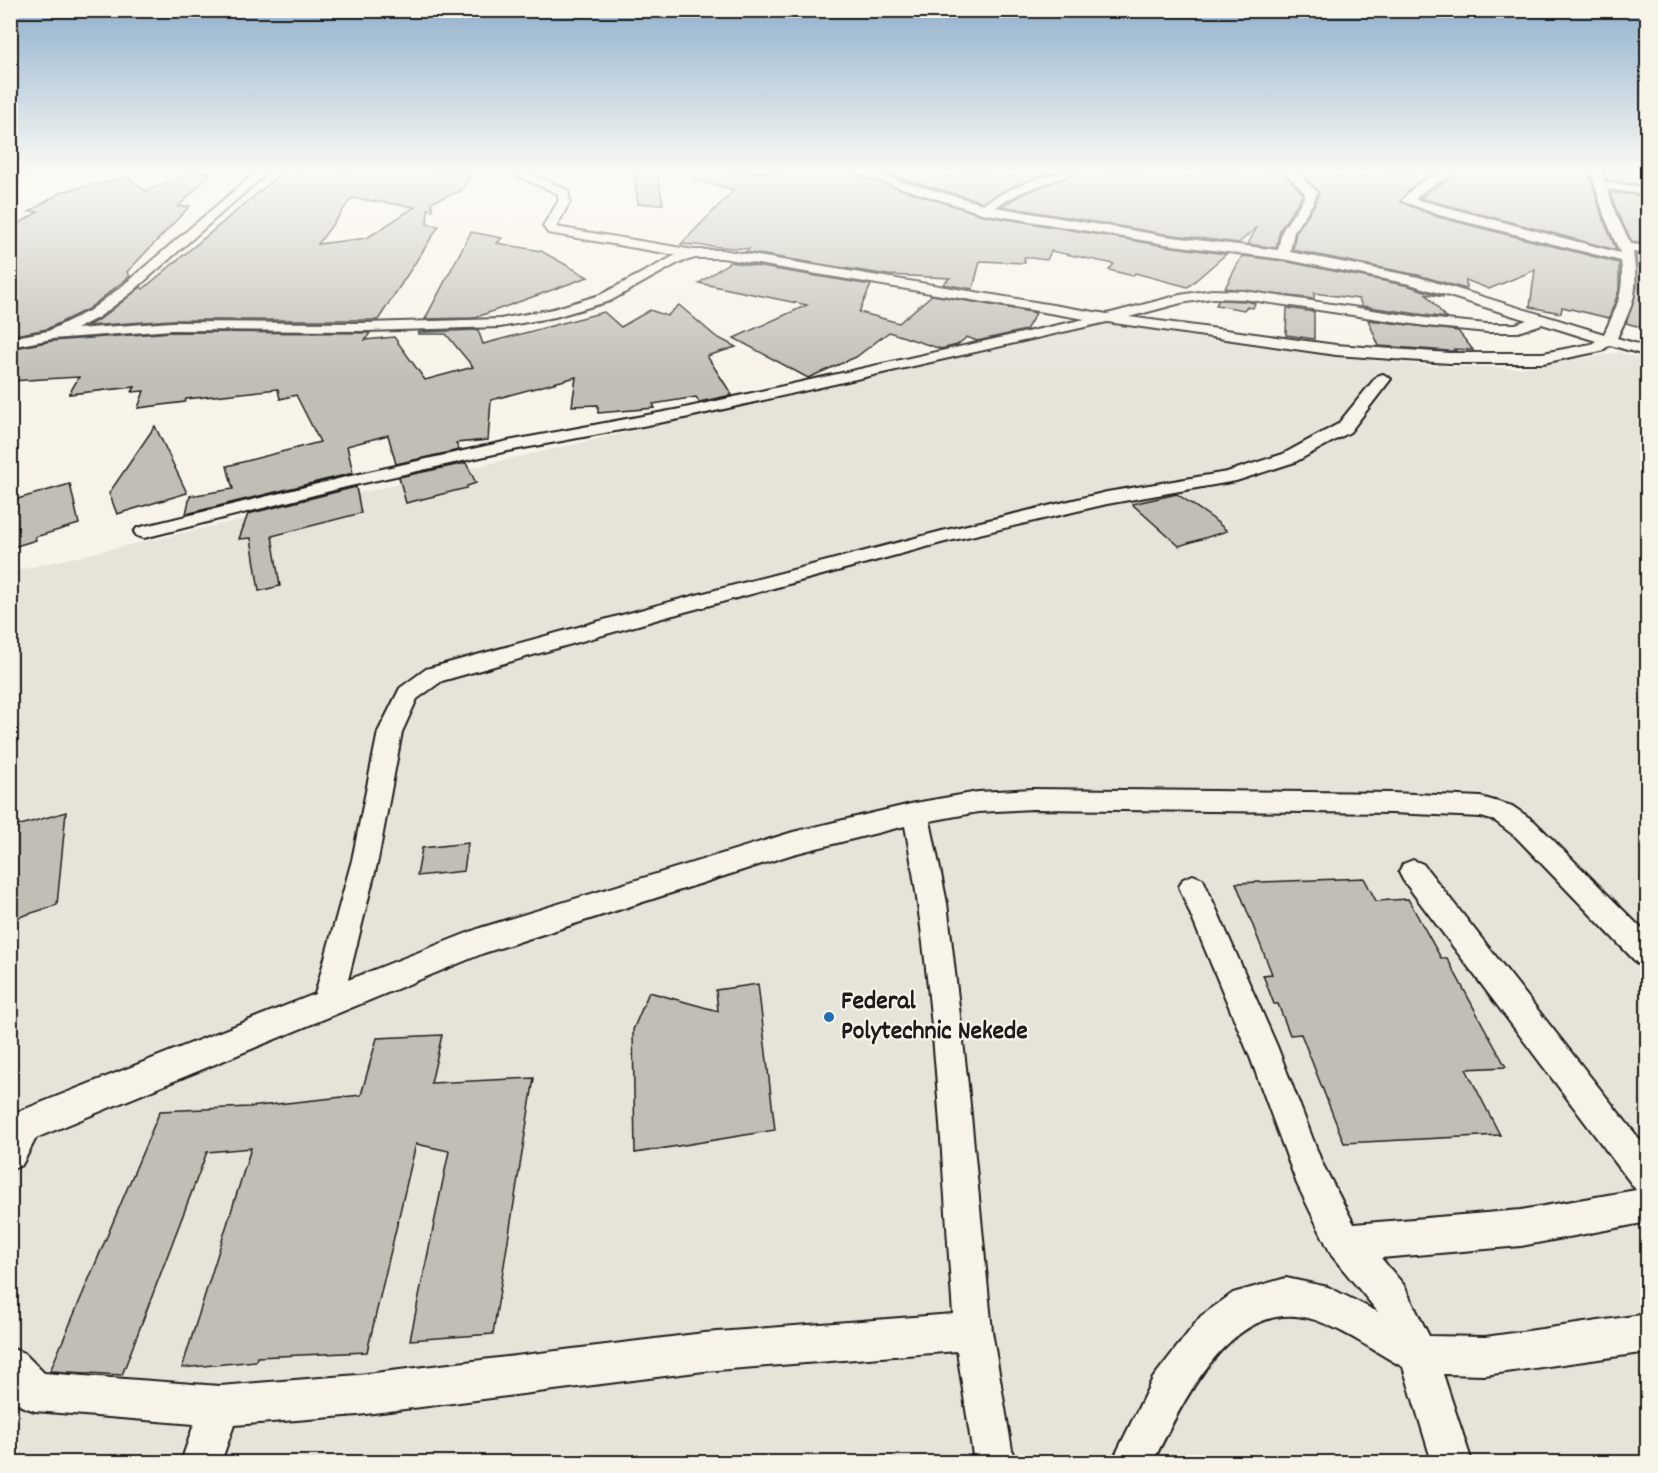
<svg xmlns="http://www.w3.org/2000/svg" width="1658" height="1473" viewBox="0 0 1658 1473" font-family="Dekko,sans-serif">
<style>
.built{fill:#e6e3d9}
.building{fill:#c0beb5;stroke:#1c1c1c;stroke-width:1.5;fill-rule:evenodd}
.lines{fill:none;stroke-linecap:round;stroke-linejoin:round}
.minor-casing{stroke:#1c1c1c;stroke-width:4}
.minor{fill:#f7f3e8;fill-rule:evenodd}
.poi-dot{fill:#1f6fb2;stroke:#f7f3e8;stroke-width:2}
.labels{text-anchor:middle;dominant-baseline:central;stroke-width:4.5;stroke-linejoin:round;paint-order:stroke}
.near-poi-label{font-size:26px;font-weight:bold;fill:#1c1c1c;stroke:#f7f3e8;text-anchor:start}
</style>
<rect width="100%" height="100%" fill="#f7f3e8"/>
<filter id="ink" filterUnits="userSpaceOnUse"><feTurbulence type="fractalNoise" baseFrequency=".0167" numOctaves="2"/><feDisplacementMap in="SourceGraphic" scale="12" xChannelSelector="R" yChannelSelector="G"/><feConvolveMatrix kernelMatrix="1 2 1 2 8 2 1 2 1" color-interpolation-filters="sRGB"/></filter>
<g filter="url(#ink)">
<path class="built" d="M1105,324L1431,366L1520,368L1620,352L1647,361V1462H11L10,572Z"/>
<g class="building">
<path d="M191,172H212L178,207L190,206L127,272L130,276L88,309L47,329L10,336V229L38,212H29L61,192L128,177L146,191Z"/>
<path d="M283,172H473L461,191L431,202L433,210L428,209L427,224L439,226L378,320H172L87,326L100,319L141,287L143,289ZM352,198L415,207L367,238L318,244Z"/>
<path d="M634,172H657L663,204H638Z"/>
<path d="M695,172H848L982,215L1165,246L1226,254L1188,287L1135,273L1133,276L1109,270L1114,264L1051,251L1047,260L1024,257L1025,263L980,261L973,289L943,284L950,278L888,275L745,252L749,249L681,244L734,190L694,180Z"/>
<path d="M879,172H1053L1016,185L983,202Z"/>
<path d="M1079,172H1283L1303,194L1280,230L1276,248L1248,244L1257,227L1239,243L1165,234L1002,206L1023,194Z"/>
<path d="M1301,172H1438L1418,182L1400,202L1438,217L1619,263V290L1609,318L1562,307L1561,313L1530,307L1535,270L1489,289L1466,280V289L1418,275L1293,250L1296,232L1315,204L1319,193Z"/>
<path d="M1459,172H1589L1602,216L1616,250L1420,198Z"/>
<path d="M1604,172H1647V186L1607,180Z"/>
<path d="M1610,192L1647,197V244L1632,242L1618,214Z"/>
<path d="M471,232L502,238L497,243L541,251L588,277L474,318L425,319Z"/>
<path d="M1636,255L1647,256V329L1626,323L1637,287Z"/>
<path d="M1242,256L1283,261L1409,286L1444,297L1426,294L1446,318L1362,306L1359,299L1314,293V299L1225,288Z"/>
<path d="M730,262L871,285L859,312L899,323L932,295L1036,313L1026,330L977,341L967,337L957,345L941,349L889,332L856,357L808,378L734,338L807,305L699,283Z"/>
<path d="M1219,300L1244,301L1255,303L1253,308L1246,307L1244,310L1216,305Z"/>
<path d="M679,305L715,336L736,347L707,356L732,395L699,402L696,397L653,404L655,408L598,413V405L572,406L576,377L491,400L488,440L456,443L459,450L396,464L388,435L347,446L353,473L186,514L190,496L233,489L227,466L320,442L296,395L280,399L278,389L186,399L185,402L138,408L144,391L132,392L135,387L69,394L79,377L10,381V349L52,341L172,332L370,333L365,340L394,337L425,380L473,367L446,334H418L419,332L478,330L483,344L604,312L621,327L650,310L667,316Z"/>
<path d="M1287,308L1314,312V339L1286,335Z"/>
<path d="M1368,320L1458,331L1473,350L1454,349L1456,351H1449L1379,346Z"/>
<path d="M155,426L187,493L117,514L109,493Z"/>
<path d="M466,463L476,483L467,486V488L406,503L399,477Z"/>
<path d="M70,484L79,524L35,537L36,540L10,548V501Z"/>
<path d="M356,487L361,513L272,536L280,586L259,591L251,538L239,539L248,514Z"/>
<path d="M1177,494L1212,518L1227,531L1179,546L1132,504Z"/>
<path d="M66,812L57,905L10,920V828Z"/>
<path d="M468,843L464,871L417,876L422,848Z"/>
<path d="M1364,878L1376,901L1408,899L1441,958H1447L1484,1027L1506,1067L1466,1069L1500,1135L1344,1143L1301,1034L1290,1035L1278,1004H1274L1263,975L1272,974L1236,883Z"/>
<path d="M758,984L775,1130L635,1153L633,1030L649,992L718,1011L716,990Z"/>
<path d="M442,1035L431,1083L534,1078L493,1334L410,1340L449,1151L416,1144L367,1352L257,1357L256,1361L182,1368L251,1148L207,1152L122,1375L50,1371L160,1111L249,1107L361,1095L377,1038Z"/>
</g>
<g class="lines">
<defs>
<g id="minor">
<path d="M18,172H31L10,186V178Z"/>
<path d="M256,172H268L131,293L99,317L76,329L172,322L366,323L500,319L553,309L600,295L676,255L548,233L543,226L558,202V194L509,172H526L568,190L570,202L556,227L694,250H722L1107,314L1180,295L1212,290L1244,291L1426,318L1487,324H1516L1527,320L1410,284L1283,259L1165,244L982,213L850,172H869L983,204C1012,188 1044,172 1077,172L1022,192L995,207L1165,236L1278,250L1282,231L1304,198L1305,193L1285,172H1297L1317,192L1313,203L1294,231L1290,252L1418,277L1604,334C1617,307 1625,291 1621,261L1439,215L1402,201C1415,182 1435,172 1457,172L1425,190L1415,199L1620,253L1604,215L1591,172H1602L1605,182L1648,188V195L1607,189L1616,215L1631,244L1648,246V254L1633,252C1639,291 1634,303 1617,338L1648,347V356L1610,345L1601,351L1543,363H1449L1336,355L1107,322L680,419L508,451L346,487L144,538L137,536L134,532L137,528L346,477L508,441L680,409L1085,319L722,258H695L678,263L610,301L555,317L500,327L366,331L172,330L52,339L10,347V338L48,331L89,311L121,287ZM1212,298L1244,299L1426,326L1487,332H1518L1542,324L1596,341L1591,344L1543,353H1449L1336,345L1129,317L1181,303Z"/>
<path d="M1383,374L1391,379L1350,432L1295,462L1236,481L1107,504L945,542L666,617L442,681L417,699L402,732L378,860L348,980L480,928L793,832L915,803L978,792L1033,789L1392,793L1481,797L1512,806L1534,821L1648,935V968L1638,964L1516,837L1495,821L1481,817L1392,813L1033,809L978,812L930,821L947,903L968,1085L992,1331L1014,1462H974L957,1351L704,1371L358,1415L234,1425L221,1462H181L194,1424L35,1411L21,1406L10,1395V1348L24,1353L44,1373L220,1386L358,1375L704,1333L953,1314C941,1151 935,986 905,826L793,854L484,953L36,1138L22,1165L10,1170V1115L315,994L352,860L378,732L400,688L426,669L662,604L942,531L1107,492L1227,472L1283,454L1338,424L1377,376Z"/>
<path d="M1413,860L1423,864L1648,1150V1222L1521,1246L1381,1258L1403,1284L1429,1336L1485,1337L1648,1314V1352L1485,1375L1443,1374L1472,1462H1432L1403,1367C1377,1353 1351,1334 1323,1323C1235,1286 1184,1400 1153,1462H1112L1153,1378L1201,1316L1233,1293L1286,1278L1328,1287L1378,1312L1332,1256L1297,1184L1250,1057L1179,887L1183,879L1193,875L1203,879L1277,1046L1322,1163L1354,1224L1521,1210L1636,1190L1403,880L1399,872L1403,864Z"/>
</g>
</defs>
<use href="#minor" class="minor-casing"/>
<use href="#minor" class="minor"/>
</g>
</g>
<linearGradient id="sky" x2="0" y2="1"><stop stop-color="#90b0cc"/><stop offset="0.45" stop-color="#fbfaf5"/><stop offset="1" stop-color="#fbfaf5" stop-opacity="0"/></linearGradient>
<rect width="1658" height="379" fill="url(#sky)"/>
<circle class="poi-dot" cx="829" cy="1017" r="6"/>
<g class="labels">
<g class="near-poi-label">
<text x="841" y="1002">Federal<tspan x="841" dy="30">Polytechnic Nekede</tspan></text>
</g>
</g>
<rect width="1658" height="1473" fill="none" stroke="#f7f3e8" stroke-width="36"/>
<rect x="18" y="18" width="1622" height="1437" fill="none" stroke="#1c1c1c" stroke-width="2" filter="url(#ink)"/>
</svg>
